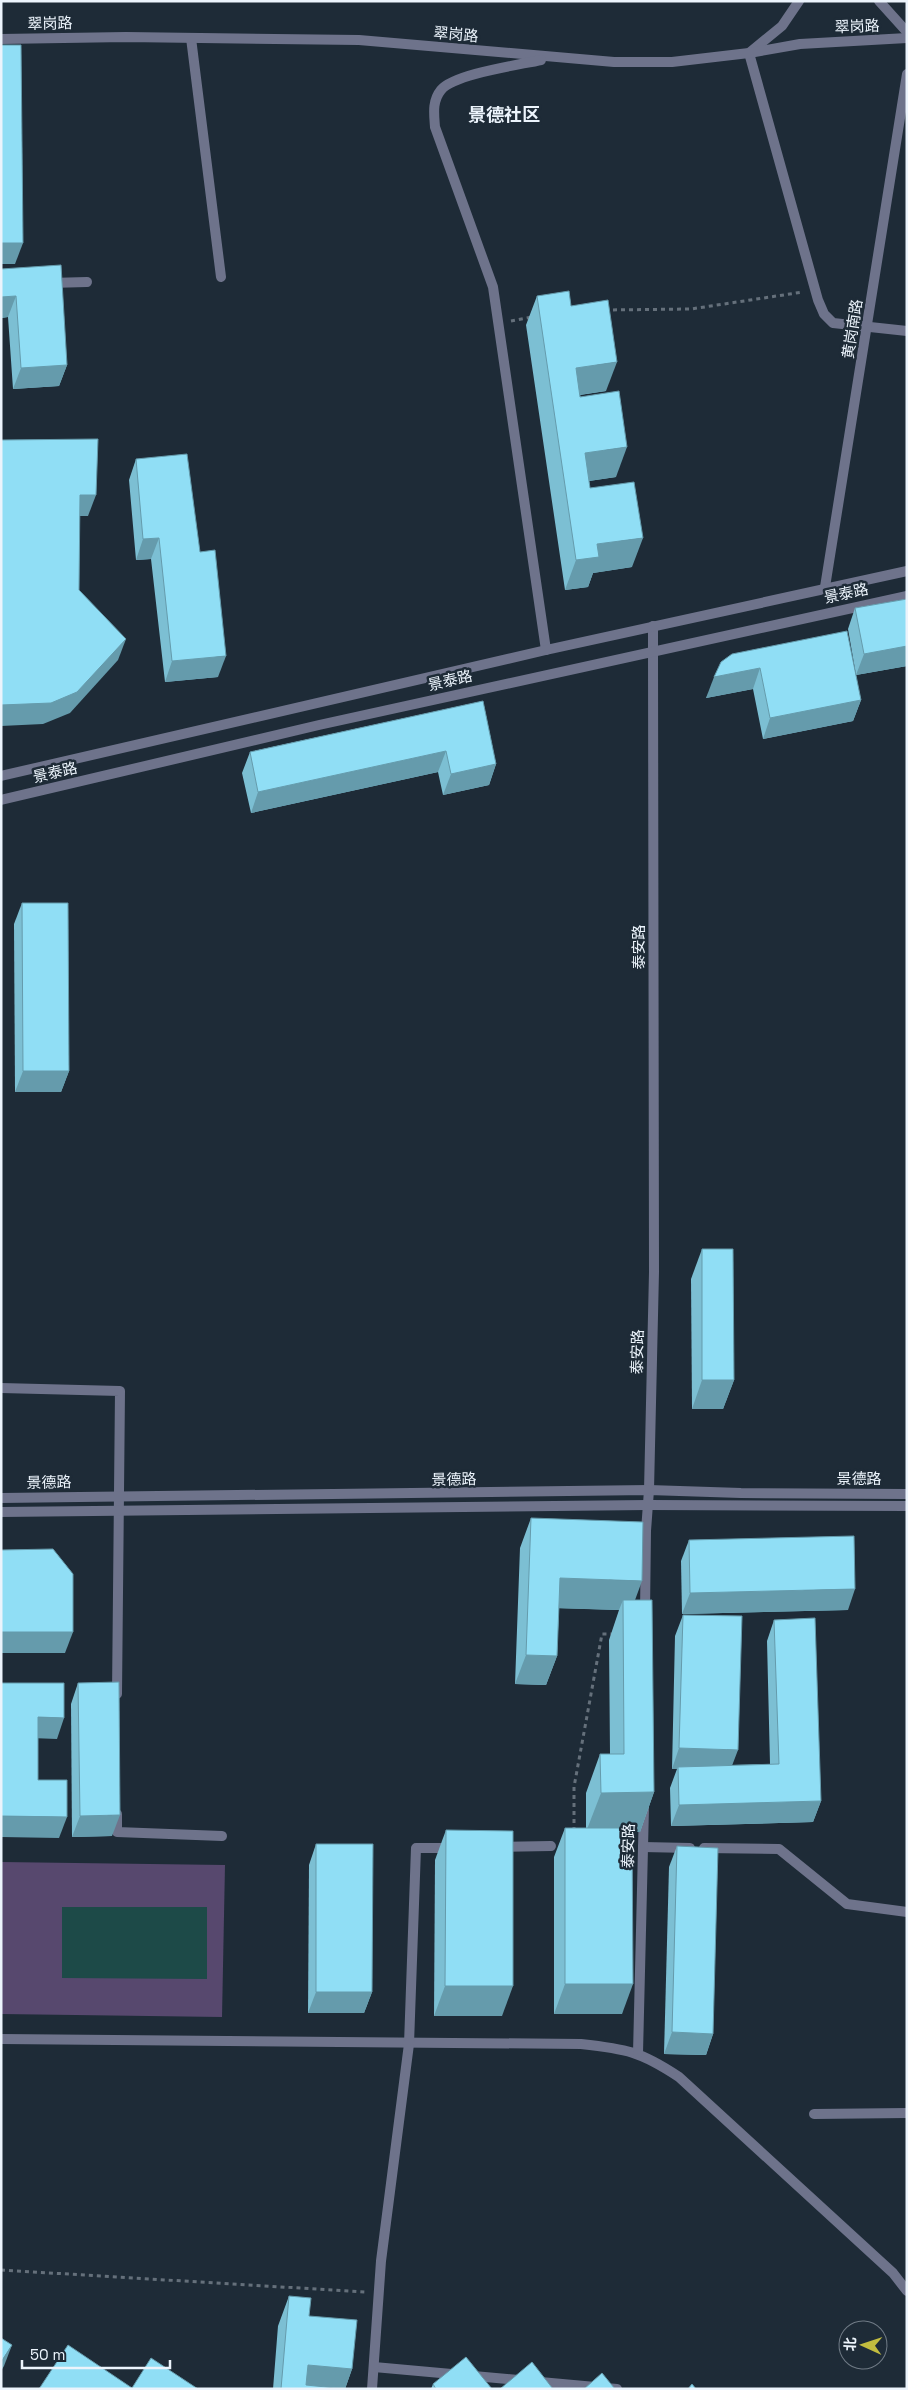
<svg xmlns="http://www.w3.org/2000/svg" width="908" height="2390" viewBox="0 0 908 2390" font-family="'Space Grotesk','Noto Sans SC',sans-serif">
<style>
.green{fill:#57486e}
.water{fill:#1d4a48}
.lines{fill:none;stroke-linecap:round;stroke-linejoin:round}
.path{stroke:#65707b;stroke-width:3;stroke-dasharray:4 4;stroke-linecap:butt}
.service{stroke:#6e738b;stroke-width:10}
.minor{stroke:#6e738b;stroke-width:10}
.tertiary{stroke:#6e738b;stroke-width:10}
.wall{fill:#7cbfd3}
.shaded-wall{fill:#659bac}
.building{fill:#90def5;stroke:#659bac}
.labels{text-anchor:middle;dominant-baseline:central;stroke-width:5;stroke-linejoin:round;paint-order:stroke}
.street-label{font-size:15px;fill:#ecf4fc;stroke:#1e2b37}
.quarter-label{font-size:18px;font-weight:bold;fill:#ecf4fc;stroke:#1e2b37}
</style>
<rect width="100%" height="100%" fill="#1e2b37"/>
<path class="green" d="M1,1862L225,1865L222,2017L1,2014Z"/>
<path class="water" d="M62,1907H207V1979L62,1978Z"/>
<g class="lines">
<g class="path">
<path d="M605,310L691,309L803,292"/>
<path d="M511,321L532,317"/>
<path d="M574,1831V1787L602,1634H613"/>
<path d="M1,2270L365,2292"/>
</g>
<g class="service">
<path d="M1,1388L120,1391L117,1694"/>
<path d="M117,1814V1832L222,1836"/>
<path d="M814,2114L907,2113"/>
</g>
<g class="minor">
<path d="M799,1L782,26L749,53L818,300L824,314L833,323L907,331"/>
<path d="M879,1L907,32"/>
<path d="M191,38L221,277"/>
<path d="M1,39L126,37L359,40L614,62H672L749,53L800,44L907,38"/>
<path d="M541,60C519,65 454,74 441,90C432,101 434,114 435,127L493,287L546,650"/>
<path d="M50,283L87,282"/>
<path d="M825,587L907,74"/>
<path d="M645,1612L646,1531L649,1490L654,1272L653,650"/>
<path d="M501,1847L551,1846"/>
<path d="M643,1847L690,1848"/>
<path d="M704,1848L779,1849L847,1904L907,1912"/>
<path d="M1,2039L581,2044C626,2049 640,2051 679,2077L893,2273L907,2291"/>
<path d="M638,2053L644,1807"/>
<path d="M374,2367L617,2389"/>
<path d="M372,2389L381,2261L409,2044L416,1848H452"/>
</g>
<g class="tertiary">
<path d="M653,626V650"/>
<path d="M1,776L546,650L907,571"/>
<path d="M1,800L319,725L907,596"/>
<path d="M1,1498L649,1490L741,1493L907,1494"/>
<path d="M1,1512L648,1505L907,1506"/>
</g>
</g>
<g class="wall">
<path d="M1,269L67,365L59,386L13,389L8,317L1,318Z"/>
<path d="M537,296L571,306L606,391L580,395L616,477L589,481L590,488L632,567L593,573L588,587L565,590L526,325Z"/>
<path d="M136,459L200,552L218,677L165,682L151,559L136,560L129,480Z"/>
<path d="M907,599V666L856,675L848,629L855,608Z"/>
<path d="M732,654L861,700L853,721L763,739L753,689L706,698Z"/>
<path d="M483,701L496,764L489,785L443,795L438,772L251,813L242,773L250,752Z"/>
<path d="M22,903L69,1071L61,1092H15L14,924Z"/>
<path d="M702,1249L734,1380L723,1409H692L691,1279Z"/>
<path d="M531,1518L635,1600L654,1792L640,1832H632L622,2014H554V1857L565,1828H586V1793L600,1754H610L609,1640L619,1610L559,1608L557,1656L546,1685L515,1684L520,1548Z"/>
<path d="M689,1540L848,1610L682,1614L681,1561Z"/>
<path d="M683,1615L732,1765L770,1764L767,1641L774,1620L821,1801L813,1822L671,1826L670,1788L677,1769H672L675,1636Z"/>
<path d="M78,1683L112,1836L72,1837L71,1704Z"/>
<path d="M446,1830L502,2016H434L435,1860Z"/>
<path d="M316,1844L372,1992L364,2013H308L309,1865Z"/>
<path d="M677,1846L713,2034L706,2055L664,2054L669,1867Z"/>
<path d="M289,2296L309,2316L352,2369L345,2389H346H273L278,2326Z"/>
<path d="M433,2384L492,2389H431Z"/>
</g>
<g class="shaded-wall">
<path d="M1,243H23L15,264H1Z"/>
<path d="M16,296L8,317L1,318V297Z"/>
<path d="M617,362L606,391L565,397L576,368Z"/>
<path d="M67,365L59,386L13,389L21,368Z"/>
<path d="M627,447L616,477L575,483L585,453Z"/>
<path d="M80,495H96L88,516H72Z"/>
<path d="M159,538L151,559L136,560L143,539Z"/>
<path d="M643,538L632,567L593,573L588,587L565,590L576,560L597,544Z"/>
<path d="M126,639L118,660L70,713L43,724L1,726V705Z"/>
<path d="M907,646V666L856,675L864,654Z"/>
<path d="M226,656L218,677L165,682L172,661Z"/>
<path d="M760,668L753,689L706,698L714,677Z"/>
<path d="M861,700L853,721L763,739L770,718Z"/>
<path d="M446,751L438,772L251,813L258,792Z"/>
<path d="M496,764L489,785L443,795L451,774Z"/>
<path d="M23,1071H69L61,1092H15Z"/>
<path d="M702,1380H734L723,1409H692Z"/>
<path d="M560,1578L642,1581L631,1611L623,1600L619,1610L549,1608Z"/>
<path d="M855,1589L848,1610L682,1614L690,1593Z"/>
<path d="M1,1632H73L65,1653H1Z"/>
<path d="M526,1655L557,1656L546,1685L515,1684Z"/>
<path d="M38,1717L64,1718L57,1739L31,1738Z"/>
<path d="M679,1748L738,1750L730,1771L678,1767L677,1769H672Z"/>
<path d="M654,1792L640,1832H586L601,1793Z"/>
<path d="M821,1801L813,1822L671,1826L679,1805Z"/>
<path d="M120,1815L112,1836L72,1837L80,1816Z"/>
<path d="M1,1816L67,1817L59,1838L1,1837Z"/>
<path d="M565,1984H633L622,2014H554Z"/>
<path d="M445,1986H513L502,2016H434Z"/>
<path d="M316,1992H372L364,2013H308Z"/>
<path d="M672,2032L713,2034L706,2055L664,2054Z"/>
<path d="M12,2345L4,2366L1,2371V2362Z"/>
<path d="M308,2365L352,2369L345,2389H299Z"/>
</g>
<g class="building">
<path d="M1,45H21L23,243H1Z"/>
<path d="M61,265L67,365L21,368L16,296L1,297V269Z"/>
<path d="M569,291L571,306L608,300L617,362L576,368L580,397L619,391L627,447L585,453L590,488L634,482L643,538L597,544L599,557L576,560L537,296Z"/>
<path d="M98,439L96,495H80L79,590L126,639L77,692L51,703L1,705V440Z"/>
<path d="M187,454L200,552L215,550L226,656L172,661L159,538L143,539L136,459Z"/>
<path d="M907,599V646L864,654L855,608Z"/>
<path d="M847,631L861,700L770,718L760,668L714,677L721,662L732,654Z"/>
<path d="M483,701L496,764L451,774L446,751L258,792L250,752Z"/>
<path d="M22,903H68L69,1071H23Z"/>
<path d="M702,1249H733L734,1380H702Z"/>
<path d="M531,1518L643,1522L642,1581L560,1578L557,1656L526,1655Z"/>
<path d="M854,1536L855,1589L690,1593L689,1540Z"/>
<path d="M53,1549L73,1574V1632H1V1550Z"/>
<path d="M623,1600H652L654,1792L601,1793L600,1754H624Z"/>
<path d="M683,1615L742,1616L738,1750L679,1748Z"/>
<path d="M815,1618L821,1801L679,1805L678,1767L779,1764L774,1620Z"/>
<path d="M119,1682L120,1815L80,1816L78,1683Z"/>
<path d="M1,1683H64V1718L38,1717V1780H67V1817L1,1816Z"/>
<path d="M565,1828H632L633,1984H565Z"/>
<path d="M446,1830L513,1831V1986H445Z"/>
<path d="M316,1844H373L372,1992H316Z"/>
<path d="M677,1846L718,1848L713,2034L672,2032Z"/>
<path d="M289,2296L311,2298L309,2316L357,2320L352,2369L308,2365L306,2385L346,2389H281Z"/>
<path d="M1,2338L12,2345L1,2362Z"/>
<path d="M68,2345L132,2388L151,2358L198,2389H39Z"/>
<path d="M466,2357L492,2389H436L433,2384Z"/>
<path d="M532,2362L553,2389H500Z"/>
<path d="M602,2373L615,2389H584Z"/>
<path d="M692,2384L696,2389H688Z"/>
</g>
<g class="labels">
<g class="street-label">
<text transform="translate(50 23) rotate(-1)">翠岗路</text>
<text transform="translate(857 26) rotate(-2)">翠岗路</text>
<text transform="translate(456 34) rotate(5)">翠岗路</text>
<text transform="translate(852 329) rotate(-81)">黄岗南路</text>
<text transform="translate(846 593) rotate(-12)">景泰路</text>
<text transform="translate(450 680) rotate(-13)">景泰路</text>
<text transform="translate(55 772) rotate(-13)">景泰路</text>
<text transform="translate(638 947) rotate(-90)">泰安路</text>
<text transform="translate(637 1352) rotate(-89)">泰安路</text>
<text x="859" y="1478">景德路</text>
<text transform="translate(454 1479) rotate(-1)">景德路</text>
<text transform="translate(49 1482) rotate(-1)">景德路</text>
<text transform="translate(628 1846) rotate(-89)">泰安路</text>
</g>
<g class="quarter-label">
<text x="504" y="114">景德社区</text>
</g>
</g>
<rect width="908" height="2390" fill="none" stroke="#ecf4fc" stroke-width="5"/>
<g transform="translate(863 2345) rotate(273)"><circle r="24" fill="#1e2b37" stroke="#707b86"/>
<path d="M0-4L9 19L0 12L-9 19Z" fill="#c2bd3f"/>
<text y="-8" font-size="14" font-weight="bold" text-anchor="middle" fill="#ecf4fc">北</text>
</g>
<path d="M22 2360v8h148v-8" fill="none" stroke="#ecf4fc" stroke-width="2.5"/>
<text x="30" y="2360" font-size="15" fill="#ecf4fc" stroke="#1e2b37" stroke-width="4" paint-order="stroke">50 m</text>
</svg>
